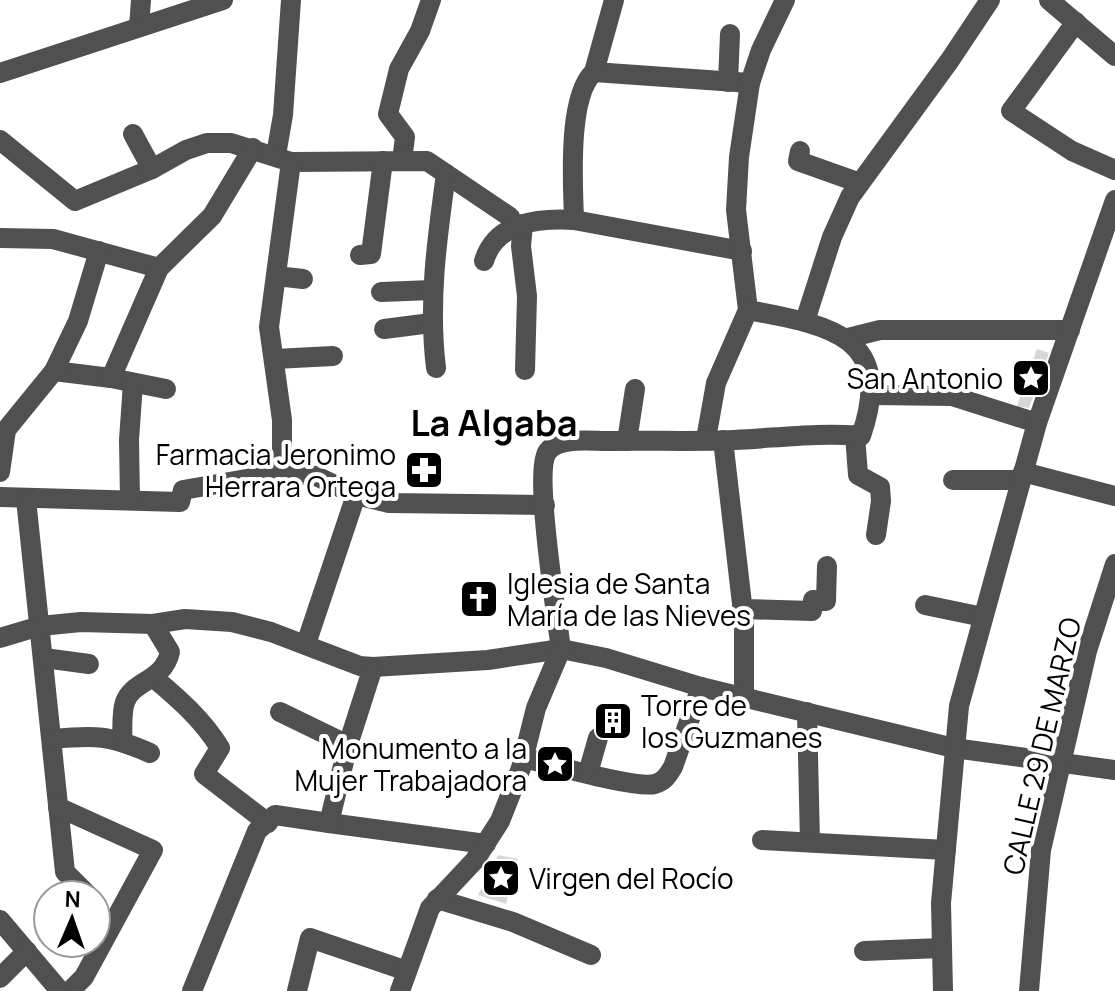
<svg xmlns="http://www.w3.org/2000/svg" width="1115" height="991" viewBox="0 0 1115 991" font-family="Manrope,sans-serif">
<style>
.green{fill:#d7d7d7}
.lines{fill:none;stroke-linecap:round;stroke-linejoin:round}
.minor{stroke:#505050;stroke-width:20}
.labels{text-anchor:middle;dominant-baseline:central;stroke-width:8;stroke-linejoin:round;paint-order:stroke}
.poi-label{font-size:28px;fill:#000;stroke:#fff;text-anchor:end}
.street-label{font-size:28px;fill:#000;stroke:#fff}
.district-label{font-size:36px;font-weight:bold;fill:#000;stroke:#fff}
</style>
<rect width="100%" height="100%" fill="#fff"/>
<g class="green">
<path d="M1037,349L1049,353L1029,408L1017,406Z"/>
<path d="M498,855L518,859L506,904L478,895Z"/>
</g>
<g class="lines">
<g class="minor">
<path d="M1049,0L1115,56"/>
<path d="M1076,22L1011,111L1072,151L1115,170"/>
<path d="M139,27L141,0"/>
<path d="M594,72L750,83"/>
<path d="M0,73L223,0"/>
<path d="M728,82L730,34"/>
<path d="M0,140L75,201L152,169L133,134"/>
<path d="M800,151L798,161L860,183"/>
<path d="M276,155L283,115L291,0"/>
<path d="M402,161L405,137L388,114L399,69L420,31L431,0"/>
<path d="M152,169L186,150L207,143H231L291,162L427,161L510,217"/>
<path d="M574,220C573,185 567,96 594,72L614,0"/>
<path d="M523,224L521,246L527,296L525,370"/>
<path d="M0,238L53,239L159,268"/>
<path d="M360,255L371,254L383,161"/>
<path d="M484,261C496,222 538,218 574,220L742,251"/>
<path d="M276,276L303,279"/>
<path d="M381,292L432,290"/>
<path d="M805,321L832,237L850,197L950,60L990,0"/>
<path d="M384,329L431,323"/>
<path d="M848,338L880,330H1070"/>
<path d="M275,359L333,356"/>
<path d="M436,368C428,302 437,239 446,174"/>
<path d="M54,371L111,378L166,389"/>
<path d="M111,378L159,268L212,216L253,148"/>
<path d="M872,395L952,396L1037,423"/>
<path d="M855,435L858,475L880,487L881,501L876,535"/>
<path d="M706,439L716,383L748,310L736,210L739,157L750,83L761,50L785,0"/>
<path d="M723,440L744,621V696"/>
<path d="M627,441L635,389"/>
<path d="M0,472L6,430L54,371L78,321L99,251"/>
<path d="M1023,472L1115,496"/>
<path d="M282,473V420L269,327L291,162"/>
<path d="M953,480H1020"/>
<path d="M0,497L180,502L183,490L282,473L316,476L356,495L389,503L545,505"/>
<path d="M26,499L65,872L88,895"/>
<path d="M130,500L129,440L133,383"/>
<path d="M925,605L983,617"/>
<path d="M742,609L812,611L813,600L826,601L827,566"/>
<path d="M0,638L40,626L81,622L153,624L185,619L232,622L271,632L360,666L373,667L488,660L561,649L606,658L701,687L954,748L1115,770"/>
<path d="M306,644L356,495"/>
<path d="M561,649C557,618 533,469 548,451C559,437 590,441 606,441C649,440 692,442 734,440C777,438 819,432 861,436C896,335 828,325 748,310"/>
<path d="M44,658L89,664"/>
<path d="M154,678C179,699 203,720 220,748L204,774L268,823"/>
<path d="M280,712L348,745"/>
<path d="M807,712L810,842"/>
<path d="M52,739C96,735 109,735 150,753"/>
<path d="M122,741C123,729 121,713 125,702C133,680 163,682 170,652L153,624"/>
<path d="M524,758C550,764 634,789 655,784C665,781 668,775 673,767L701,687"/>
<path d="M588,773L598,738"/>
<path d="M58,807L153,850L84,977L70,991"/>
<path d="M329,823L486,844"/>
<path d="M762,840L946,850"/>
<path d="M437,899L513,922L591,955"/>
<path d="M0,920L60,991"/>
<path d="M864,951L941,948"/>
<path d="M0,978L27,951"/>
<path d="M192,991L257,831L275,815L329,823L348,745L373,667"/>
<path d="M297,991L310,938L407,971"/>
<path d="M400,991L430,908L475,860L500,821L521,768L536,708L561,649"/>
<path d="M943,991L941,903L959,706L1037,423L1115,200"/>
<path d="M1029,991L1041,850L1087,651L1115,564"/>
</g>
</g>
<defs>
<symbol id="sight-square" viewBox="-11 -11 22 22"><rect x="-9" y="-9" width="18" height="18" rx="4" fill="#000" stroke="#fff"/><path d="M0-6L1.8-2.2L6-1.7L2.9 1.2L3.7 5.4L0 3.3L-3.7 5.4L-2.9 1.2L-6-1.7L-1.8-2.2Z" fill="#fff"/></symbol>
<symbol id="pharmacy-square" viewBox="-11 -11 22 22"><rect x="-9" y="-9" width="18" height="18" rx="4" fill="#000" stroke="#fff"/><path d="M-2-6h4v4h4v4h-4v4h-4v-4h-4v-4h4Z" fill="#fff"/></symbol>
<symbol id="church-square" viewBox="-11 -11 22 22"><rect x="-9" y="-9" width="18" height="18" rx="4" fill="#000" stroke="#fff"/><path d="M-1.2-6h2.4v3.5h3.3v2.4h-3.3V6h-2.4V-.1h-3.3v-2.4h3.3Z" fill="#fff"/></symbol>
<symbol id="building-square" viewBox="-11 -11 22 22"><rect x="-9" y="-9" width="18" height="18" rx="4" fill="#000" stroke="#fff"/><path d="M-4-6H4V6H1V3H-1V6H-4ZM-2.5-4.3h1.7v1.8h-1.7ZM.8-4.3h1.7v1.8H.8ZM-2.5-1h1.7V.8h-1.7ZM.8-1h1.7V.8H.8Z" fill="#fff"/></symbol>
</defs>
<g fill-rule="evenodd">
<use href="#sight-square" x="1009" y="356" width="44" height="44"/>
<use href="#pharmacy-square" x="402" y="448" width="44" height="44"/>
<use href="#church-square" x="457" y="577" width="44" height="44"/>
<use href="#building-square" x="591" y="699" width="44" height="44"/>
<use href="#sight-square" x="533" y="742" width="44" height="44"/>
<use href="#sight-square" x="479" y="856" width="44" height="44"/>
</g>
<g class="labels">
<g class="poi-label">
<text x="1003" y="378">San Antonio</text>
<text x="396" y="454">Farmacia Jeronimo<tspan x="396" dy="32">Herrara Ortega</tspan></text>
<text x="507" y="583" text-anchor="start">Iglesia de Santa<tspan x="507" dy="32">María de las Nieves</tspan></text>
<text x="641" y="705" text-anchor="start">Torre de<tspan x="641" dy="32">los Guzmanes</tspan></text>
<text x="527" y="748">Monumento a la<tspan x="527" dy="32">Mujer Trabajadora</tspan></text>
<text x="529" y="878" text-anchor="start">Virgen del Rocío</text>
</g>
<g class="street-label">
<text transform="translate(1041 746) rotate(-77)">CALLE 29 DE MARZO</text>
</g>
<g class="district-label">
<text x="494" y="422">La Algaba</text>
</g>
</g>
<g transform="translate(72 919) rotate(2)"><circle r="38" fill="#ffffff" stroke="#999999" stroke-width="2"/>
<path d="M0-6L14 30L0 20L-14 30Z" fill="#000000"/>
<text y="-12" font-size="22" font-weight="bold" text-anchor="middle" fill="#000000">N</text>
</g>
</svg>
